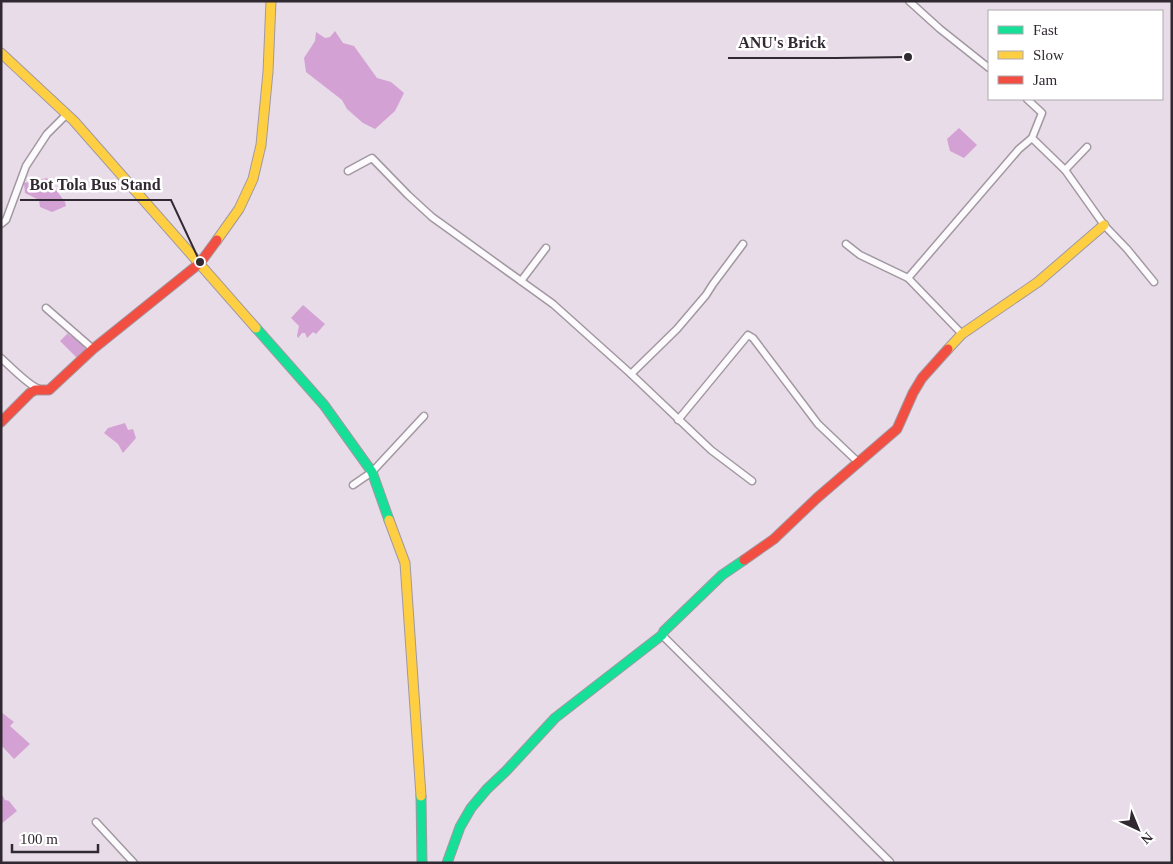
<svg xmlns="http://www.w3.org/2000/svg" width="1173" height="864" viewBox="0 0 1173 864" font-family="'Times New Roman',serif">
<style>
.water{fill:#d4a1d4}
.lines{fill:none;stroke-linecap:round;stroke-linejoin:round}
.street-casing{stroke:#a198a1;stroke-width:9}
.fast-casing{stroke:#a198a1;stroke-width:11}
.slow-casing{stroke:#a198a1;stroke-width:11}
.jam-casing{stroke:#a198a1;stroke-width:11}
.street{stroke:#fcfafc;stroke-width:6}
.fast{stroke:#16e098;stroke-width:9}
.slow{stroke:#ffcf43;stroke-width:9}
.jam{stroke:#f24e42;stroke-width:9}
.leader{fill:none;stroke:#312931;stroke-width:2}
.callout-dot{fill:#312931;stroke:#fff;stroke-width:2}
.callout-label{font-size:16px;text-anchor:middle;font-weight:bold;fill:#312931;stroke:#fff;stroke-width:5;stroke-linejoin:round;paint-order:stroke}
</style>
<rect width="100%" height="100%" fill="#e8dce8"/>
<g class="water">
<path d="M335,31L343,43L354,46L377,78L391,82L404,93L395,111L375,129L363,123L347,109L342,100L306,72L304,58L315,41L316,32L325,38L330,37Z"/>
<path d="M959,128L977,145L964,158L950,151L947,139Z"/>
<path d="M47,178L65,202L66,206L52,212L40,207L39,200L25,193L24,183Z"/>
<path d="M303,305L325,324L316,334L313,332L307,338L305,333H302L298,338L297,336L299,326L291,318Z"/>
<path d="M68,333L69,335C76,338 83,343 86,351L78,359L60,341Z"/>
<path d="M125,423L128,430L133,429L136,438L123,453L118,444L104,433L108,428Z"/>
<path d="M1,712L14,722L10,726L30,744L14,759L1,745Z"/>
<path d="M1,793L5,800L9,801L17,811L1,824Z"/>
</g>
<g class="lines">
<defs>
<g id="street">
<path d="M909,1L940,29L989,68"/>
<path d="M1032,138L1065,170L1104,225L1127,249L1154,282"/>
<path d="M1065,170L1087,147"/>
<path d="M348,171L372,158L408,195L432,217L553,304L631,374L711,450L752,481"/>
<path d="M1,224L6,220L26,166L47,134L67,114"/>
<path d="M846,244L860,255L908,278L962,334"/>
<path d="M908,278L1019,149L1032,138L1042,113L1027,99"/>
<path d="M521,281L546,248"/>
<path d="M46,308L93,349"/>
<path d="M1,358C11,367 28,385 39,389"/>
<path d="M631,374L677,329L706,295L713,284L743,244"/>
<path d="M678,420L748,335L753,338L818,424L859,463"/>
<path d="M353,485L372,472L424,416"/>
<path d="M662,635L890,862"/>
<path d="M96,822L134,863"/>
</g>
<g id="fast">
<path d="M256,328L324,405L372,472L389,520"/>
<path d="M421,796L422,863"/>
<path d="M447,863L460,827L471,808L487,789L506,771L555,718L662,635L664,631L722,575L744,560"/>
</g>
<g id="slow">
<path d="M1,53L74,121L256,328"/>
<path d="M217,240L239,209L253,179L261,145L268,72L271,1"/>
<path d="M948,349L962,334L1038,282L1104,225"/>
<path d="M389,520L405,563L421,796"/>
</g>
<g id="jam">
<path d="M1,422L30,393L35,390H49L93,349L200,263L217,240"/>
<path d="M744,560L774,539L817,498L897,429L913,393L922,378L948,349"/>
</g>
</defs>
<use href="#street" class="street-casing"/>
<use href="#fast" class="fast-casing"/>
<use href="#slow" class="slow-casing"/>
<use href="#jam" class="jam-casing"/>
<use href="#street" class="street"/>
<use href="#fast" class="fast"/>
<use href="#slow" class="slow"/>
<use href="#jam" class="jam"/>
</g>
<path class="leader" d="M908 57L836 58H728M200 262L171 200H20"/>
<g class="callout-dot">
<circle cx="908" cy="57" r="5"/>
<circle cx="200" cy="262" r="5"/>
</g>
<g class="callout-label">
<text x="782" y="48">ANU's Brick</text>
<text x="95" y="190">Bot Tola Bus Stand</text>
</g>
<rect width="1173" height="864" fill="none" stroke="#312931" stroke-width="5"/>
<rect x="988" y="10" width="175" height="90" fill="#ffffff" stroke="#ada9ad"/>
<rect x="998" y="26" width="25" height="8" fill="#16e098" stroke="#ada9ad"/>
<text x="1033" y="35" font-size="15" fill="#312931">Fast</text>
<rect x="998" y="51" width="25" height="8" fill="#ffcf43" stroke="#ada9ad"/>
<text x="1033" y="60" font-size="15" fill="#312931">Slow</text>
<rect x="998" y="76" width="25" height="8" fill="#f24e42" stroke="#ada9ad"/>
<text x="1033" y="85" font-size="15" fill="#312931">Jam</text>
<g transform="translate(1138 829) rotate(136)" stroke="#ffffff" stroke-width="4" paint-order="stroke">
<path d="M0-4L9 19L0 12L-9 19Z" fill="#312931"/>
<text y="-8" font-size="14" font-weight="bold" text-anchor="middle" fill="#312931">N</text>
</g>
<path d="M12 844v8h86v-8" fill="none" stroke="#312931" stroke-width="2.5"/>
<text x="20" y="844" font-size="15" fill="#312931" stroke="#ffffff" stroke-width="4" paint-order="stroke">100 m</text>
</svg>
